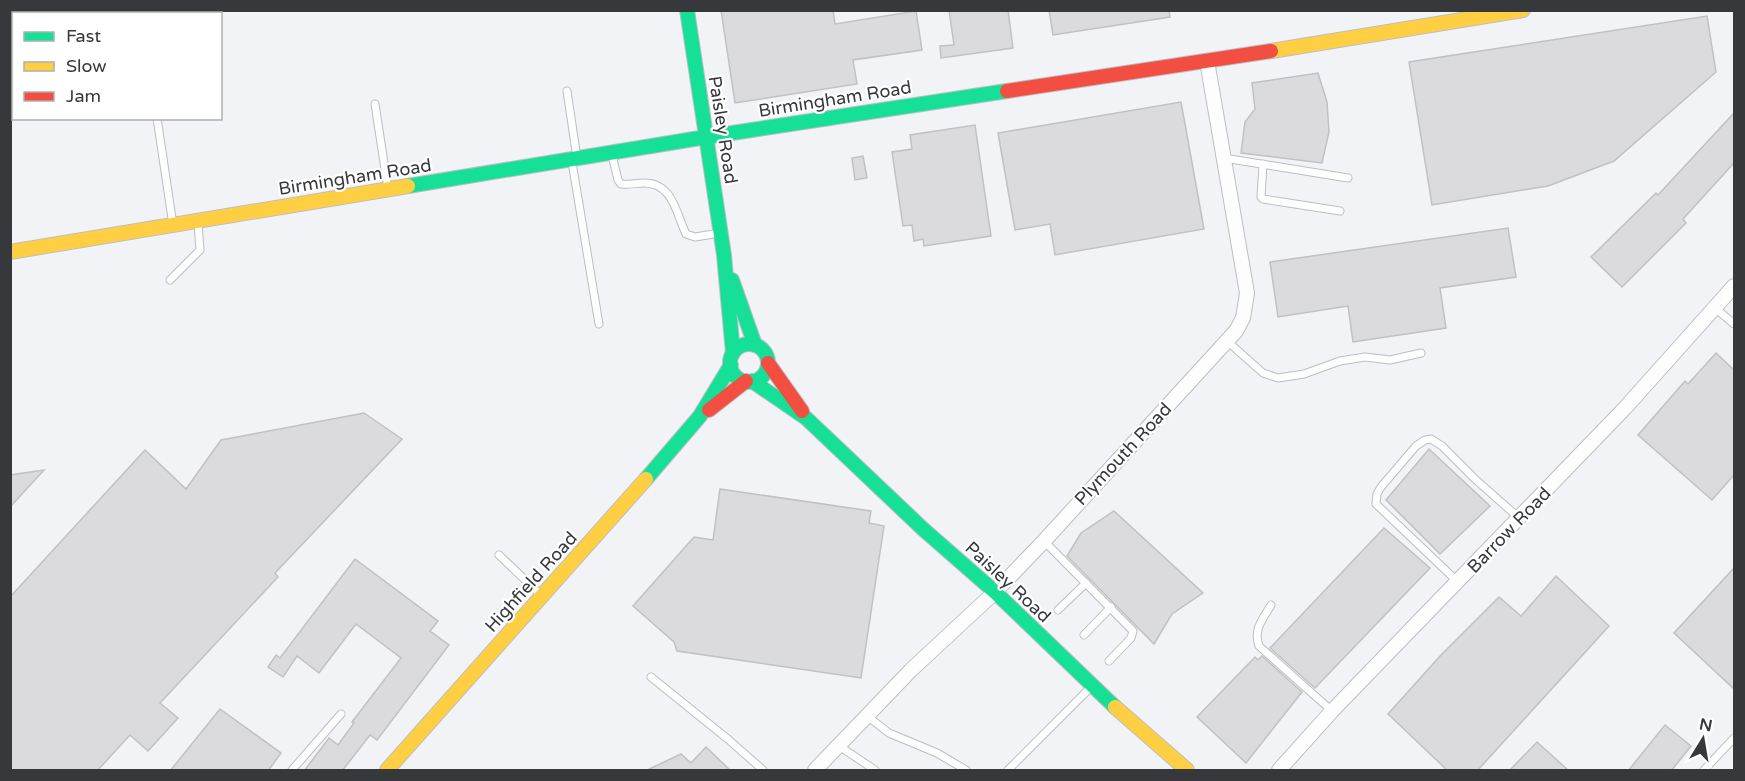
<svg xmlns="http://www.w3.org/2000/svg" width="1745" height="781" viewBox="0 0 1745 781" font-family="'Varela Round',sans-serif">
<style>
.building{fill:#dbdbde;stroke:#c0c1c3;stroke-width:1.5}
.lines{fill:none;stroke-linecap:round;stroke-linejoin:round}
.lane-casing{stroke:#bdbec0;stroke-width:9}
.street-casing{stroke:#bdbec0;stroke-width:16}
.fast-casing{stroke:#bdbec0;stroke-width:16}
.slow-casing{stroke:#bdbec0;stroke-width:16}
.jam-casing{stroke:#bdbec0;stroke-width:16}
.lane{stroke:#fdfdfe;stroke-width:7}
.street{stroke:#fdfdfe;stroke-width:14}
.fast{stroke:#16e098;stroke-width:14}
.slow{stroke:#ffcf43;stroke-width:14}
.jam{stroke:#f24e42;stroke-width:14}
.labels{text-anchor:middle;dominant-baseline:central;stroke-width:4.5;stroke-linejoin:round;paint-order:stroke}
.street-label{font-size:18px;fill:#37383b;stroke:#fff}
</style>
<rect width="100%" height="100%" fill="#f2f3f6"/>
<g class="building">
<path d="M721,10H833L835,24L916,11L922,50L853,60L857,84L735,103Z"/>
<path d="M949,10H1008L1013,48L941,58L940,46L954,45Z"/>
<path d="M1049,10H1169L1170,17L1053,35Z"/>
<path d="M1707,16L1716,72L1614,161L1548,186L1432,205L1409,62Z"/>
<path d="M1318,73L1327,102L1329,132L1322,163L1241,153L1245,122L1255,109L1252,83Z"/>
<path d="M1181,102L1204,229L1055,255L1050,224L1015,230L998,133Z"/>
<path d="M1734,113V163L1683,219L1686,223L1622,287L1591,257L1656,193L1658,195Z"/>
<path d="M975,125L991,236L924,246L923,239L914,241L912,225L903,226L892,152L912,149L910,135Z"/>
<path d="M863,156L867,178L855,180L852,158Z"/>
<path d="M1508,228L1516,277L1440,288L1446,328L1353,342L1348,306L1278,317L1270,262Z"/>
<path d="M1716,353L1734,370V475L1712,500L1638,435L1685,381L1688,384Z"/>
<path d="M364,413L402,439L275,573L278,577L160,703L178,718L148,751L130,735L97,771H10V597L145,450L186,489L221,440Z"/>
<path d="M1429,449L1490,506L1440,554L1386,500Z"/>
<path d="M44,470L10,507V475Z"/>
<path d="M720,489L871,511L869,523L884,526L861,678L677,651L674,642L633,606L694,537L713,540Z"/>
<path d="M1114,511L1203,593L1172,614L1154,644L1067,556L1081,533Z"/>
<path d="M1384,528L1430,568L1315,688L1270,648Z"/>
<path d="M355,559L438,621L430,631L449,645L377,740L370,735L342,771H304L329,738L338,745L354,723L352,722L401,658L356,624L319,673L297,656L283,677L268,667L276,655L280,658Z"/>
<path d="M1734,568V689L1674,633Z"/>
<path d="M1556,576L1609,626L1477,771H1448L1388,714L1441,655L1499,597L1521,616Z"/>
<path d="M1262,656L1302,692L1246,763L1197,717L1255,657L1258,660Z"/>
<path d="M220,709L281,753L268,771H170Z"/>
<path d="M1665,725L1691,746L1671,771H1628Z"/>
<path d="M1537,742L1569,771H1509Z"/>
<path d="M706,747L731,771H645L681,754L691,763Z"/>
</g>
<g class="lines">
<defs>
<g id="lane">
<path d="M567,91L577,158"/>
<path d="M375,104L388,189"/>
<path d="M157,118L173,225"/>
<path d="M612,155L618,180L621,184C629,185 636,183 644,183C673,183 676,213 686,234L695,237L720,233"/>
<path d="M1224,158L1348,178"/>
<path d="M572,162L599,324"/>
<path d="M1263,164L1261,197L1263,199L1340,211"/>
<path d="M170,280L200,250L198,223"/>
<path d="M1715,308L1734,324"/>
<path d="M1227,341L1263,373L1278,378L1304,374L1340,361L1365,357L1390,360L1421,353"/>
<path d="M1044,541L1133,631L1131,638L1109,661"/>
<path d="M499,555L540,594"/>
<path d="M1458,582L1376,504L1377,494L1381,487L1416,446L1425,440L1431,439L1442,446L1475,479L1519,518"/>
<path d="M1271,605C1263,619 1253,629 1259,646L1332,711"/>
<path d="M1058,610L1086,583"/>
<path d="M1084,635L1111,607"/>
<path d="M651,677L729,740L763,770"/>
<path d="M867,716L889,733L937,753L966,770"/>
<path d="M839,746L875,770"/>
<path d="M292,770L341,714"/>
<path d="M1008,770L1091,687"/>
<path d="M1704,770L1734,738"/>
</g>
<g id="street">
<path d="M815,770L911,670L995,592L1044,541L1236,331L1243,318L1247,293L1207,61"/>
<path d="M1279,770L1332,711L1625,408L1734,286"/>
</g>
<g id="fast">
<path d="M687,10L724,255L733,353"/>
<path d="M408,186L706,137L1007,91"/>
<path d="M732,280L755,345"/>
<circle cx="749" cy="363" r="19"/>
<path d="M752,381L806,418L923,529L995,592L1115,707"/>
<path d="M646,479L700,416L731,365"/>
</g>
<g id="slow">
<path d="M1271,51L1523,10"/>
<path d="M10,252L408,186"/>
<path d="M1115,707L1187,770"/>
<path d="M387,770L646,479"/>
</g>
<g id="jam">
<path d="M1007,91L1271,51"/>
<path d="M768,363L802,411"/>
<path d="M709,410L746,381"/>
</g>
</defs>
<use href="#lane" class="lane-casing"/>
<use href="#street" class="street-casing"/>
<use href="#fast" class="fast-casing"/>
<use href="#slow" class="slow-casing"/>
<use href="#jam" class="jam-casing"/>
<use href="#lane" class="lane"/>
<use href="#street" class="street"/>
<use href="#fast" class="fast"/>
<use href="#slow" class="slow"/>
<use href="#jam" class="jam"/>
</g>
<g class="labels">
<g class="street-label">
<text transform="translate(835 99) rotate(-9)">Birmingham Road</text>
<text transform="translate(723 130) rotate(81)">Paisley Road</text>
<text transform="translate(355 177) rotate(-9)">Birmingham Road</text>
<text transform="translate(1123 454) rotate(-47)">Plymouth Road</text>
<text transform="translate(1509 530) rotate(-46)">Barrow Road</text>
<text transform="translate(531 582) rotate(-48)">Highfield Road</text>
<text transform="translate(1008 582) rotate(43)">Paisley Road</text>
</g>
</g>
<rect width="1745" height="781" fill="none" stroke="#37383b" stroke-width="24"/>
<rect x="12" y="12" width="210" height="108" fill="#ffffff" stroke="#afafb1" stroke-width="1.5"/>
<rect x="24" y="32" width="30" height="9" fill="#16e098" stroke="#afafb1" stroke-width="1.5"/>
<text x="66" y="42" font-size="18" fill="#37383b">Fast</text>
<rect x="24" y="62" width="30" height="9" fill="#ffcf43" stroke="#afafb1" stroke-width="1.5"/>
<text x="66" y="72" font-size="18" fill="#37383b">Slow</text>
<rect x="24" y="92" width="30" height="9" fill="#f24e42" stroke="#afafb1" stroke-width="1.5"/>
<text x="66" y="102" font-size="18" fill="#37383b">Jam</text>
<g transform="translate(1703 739) rotate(11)" stroke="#ffffff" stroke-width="4.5" paint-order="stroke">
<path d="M0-4.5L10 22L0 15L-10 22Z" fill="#37383b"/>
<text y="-9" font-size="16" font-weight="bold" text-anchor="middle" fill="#37383b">N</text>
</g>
</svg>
